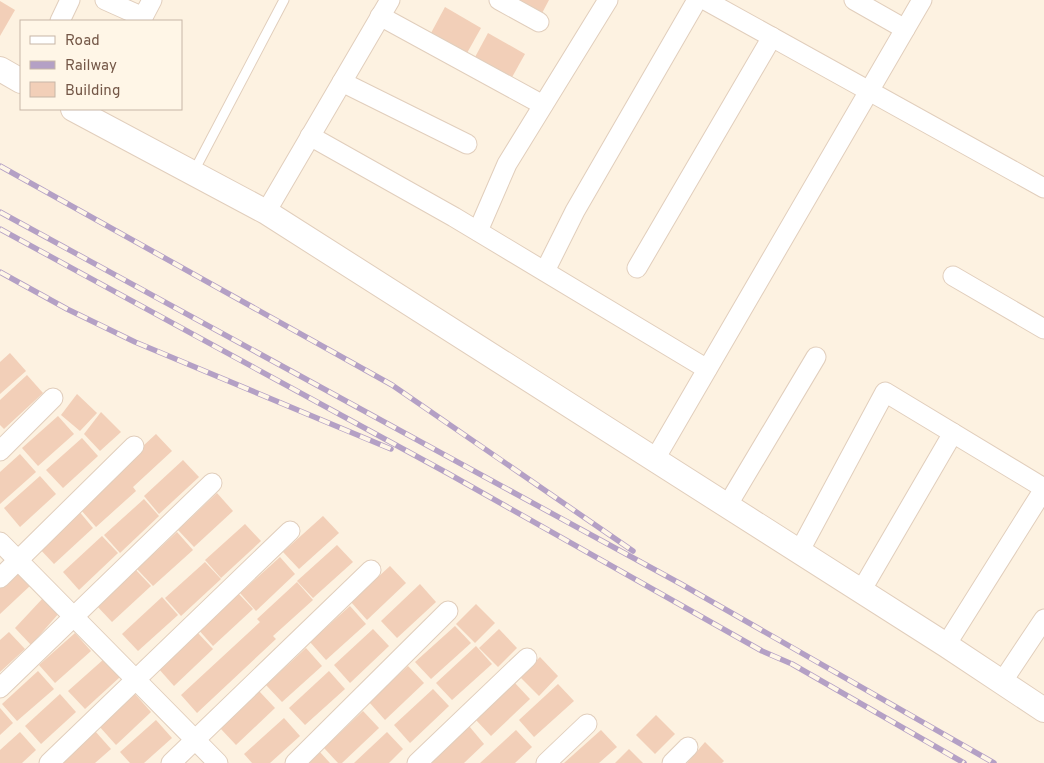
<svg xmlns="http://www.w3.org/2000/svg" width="1044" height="763" viewBox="0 0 1044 763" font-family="Overpass,sans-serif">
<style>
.building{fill:#f2cfb8}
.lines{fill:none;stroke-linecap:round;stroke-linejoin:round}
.service-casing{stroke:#e1cebc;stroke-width:11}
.minor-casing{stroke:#e1cebc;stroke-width:21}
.tertiary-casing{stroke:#e1cebc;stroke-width:26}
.service{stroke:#fff;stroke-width:9}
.minor{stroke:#fff;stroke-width:19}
.tertiary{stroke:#fff;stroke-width:24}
.rail-casing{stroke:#b4a0c5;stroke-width:5.5}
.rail{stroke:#fff6e7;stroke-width:4;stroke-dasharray:11;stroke-linecap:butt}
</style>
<rect width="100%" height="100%" fill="#fdf2e1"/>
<g class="building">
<path d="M514,0H549L541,15Z"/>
<path d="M0,1L15,10L0,36Z"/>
<path d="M445,7L481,28L467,53L431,33Z"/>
<path d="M488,33L525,54L511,79L474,59Z"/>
<path d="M10,353L26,371L0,394V362Z"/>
<path d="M27,375L43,393L4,429L0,425V400Z"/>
<path d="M77,394L97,413L80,431L61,415Z"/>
<path d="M101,412L121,432L100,451L84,434Z"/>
<path d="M58,416L74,434L38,466L22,448Z"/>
<path d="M156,434L172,451L133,487L136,491L96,527L81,510L120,473L117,470Z"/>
<path d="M82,438L98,456L63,488L46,470Z"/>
<path d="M20,454L36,472L0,504V472Z"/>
<path d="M183,460L199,477L159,514L144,496Z"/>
<path d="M40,476L56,494L20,527L4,508Z"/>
<path d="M217,493L233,511L194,547L178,530Z"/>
<path d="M144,499L159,516L120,553L104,535Z"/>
<path d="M78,510L93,528L54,564L38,547Z"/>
<path d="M323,516L339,533L299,569L283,552Z"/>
<path d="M245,524L261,541L221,578L205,560Z"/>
<path d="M177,532L193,550L153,586L137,569Z"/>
<path d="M102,536L118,553L79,590L63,572Z"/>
<path d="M337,545L353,562L313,598L297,581Z"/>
<path d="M280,557L295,574L256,611L240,593Z"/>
<path d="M205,562L221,579L181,616L165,598Z"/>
<path d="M390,566L406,583L367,620L351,602Z"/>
<path d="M17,567L32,584L0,614V582Z"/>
<path d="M135,569L151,586L112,622L96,605Z"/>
<path d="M297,582L313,600L273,636L276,639L197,713L181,695L260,622L257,619Z"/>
<path d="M420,584L436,602L397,638L381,621Z"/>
<path d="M237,592L253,609L213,646L197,628Z"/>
<path d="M44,597L60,612L31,645L15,628Z"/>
<path d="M162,597L178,615L138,651L122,634Z"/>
<path d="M476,604L495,623L475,643L456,624Z"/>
<path d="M350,606L366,624L326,660L310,642Z"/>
<path d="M455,626L471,643L431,679L415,662Z"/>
<path d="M373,629L389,646L350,683L334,665Z"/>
<path d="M499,629L517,648L498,667L479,648Z"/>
<path d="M9,632L25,649L0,672V640Z"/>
<path d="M197,632L213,649L174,686L158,668Z"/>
<path d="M75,633L91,651L55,683L39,665Z"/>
<path d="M476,646L492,664L452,700L436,683Z"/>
<path d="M306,648L322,666L282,702L266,685Z"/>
<path d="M540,657L558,676L539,696L520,677Z"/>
<path d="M104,659L120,677L85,709L68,691Z"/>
<path d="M408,666L424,683L385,720L369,702Z"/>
<path d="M38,671L54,689L17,721L2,704Z"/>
<path d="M329,671L345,689L305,725L289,708Z"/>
<path d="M514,682L530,699L491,736L475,719Z"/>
<path d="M558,684L574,701L534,737L519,720Z"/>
<path d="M433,689L449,706L410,743L394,725Z"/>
<path d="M259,691L275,708L236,745L220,728Z"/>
<path d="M60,694L76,712L41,744L25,726Z"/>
<path d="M135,694L151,712L116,745L99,726Z"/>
<path d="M0,708L13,723L0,735Z"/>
<path d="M363,711L379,728L342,763H338L324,748Z"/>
<path d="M656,715L675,734L655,754L636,735Z"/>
<path d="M284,718L300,736L270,763H252L244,754Z"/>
<path d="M156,720L172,738L144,763H130L120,752Z"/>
<path d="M469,726L484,744L464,763H429Z"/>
<path d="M516,730L532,747L515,763H480Z"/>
<path d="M601,730L617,747L599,763H564Z"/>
<path d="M95,731L111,749L95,763H59Z"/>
<path d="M20,732L36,750L22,763H0V750Z"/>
<path d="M387,732L403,749L389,763H354Z"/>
<path d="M705,742L724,761L722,763H687Z"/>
<path d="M629,749L643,763H615Z"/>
<path d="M319,751L330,763H305Z"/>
</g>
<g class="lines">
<defs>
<path id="service" d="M193,173L284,0"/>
<g id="minor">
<path d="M105,0L143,17"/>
<path d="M499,0L539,22"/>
<path d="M705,0L1044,188"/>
<path d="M854,0L905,29"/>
<path d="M380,16L543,105"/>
<path d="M60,21L70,0"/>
<path d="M141,21L152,0"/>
<path d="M342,82L467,144"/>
<path d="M310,136L454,217L707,369"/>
<path d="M266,212L390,0"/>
<path d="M478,231L507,164L608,0"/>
<path d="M637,268L772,37"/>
<path d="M545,271L575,211L697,0"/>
<path d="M953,276L1044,329"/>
<path d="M0,451L53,398"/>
<path d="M655,459L922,0"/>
<path d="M727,506L816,357"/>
<path d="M0,542L218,763"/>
<path d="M799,552L885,392L1044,488"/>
<path d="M0,578L134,446"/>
<path d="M861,591L953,433"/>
<path d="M946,645L1044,489"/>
<path d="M1002,682L1044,619"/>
<path d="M0,688L212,483"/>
<path d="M49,763L290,531"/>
<path d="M171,763L371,570"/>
<path d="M295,763L448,611"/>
<path d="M417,763L527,658"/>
<path d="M546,763L587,724"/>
<path d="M672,763L688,747"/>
</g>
<g id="tertiary">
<path d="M0,69L21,81"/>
<path d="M73,109L266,212L946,645L1044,710"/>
</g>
</defs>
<use href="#service" class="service-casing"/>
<use href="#minor" class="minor-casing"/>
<use href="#tertiary" class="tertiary-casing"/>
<use href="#service" class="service"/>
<use href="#minor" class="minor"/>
<use href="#tertiary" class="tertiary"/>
<defs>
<g id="rail">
<path d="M0,166L392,385L633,551"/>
<path d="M0,212L681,584L994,763"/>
<path d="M0,229L449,474L762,651L792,664L964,763"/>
<path d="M0,272L67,309L135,342L391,449"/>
</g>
</defs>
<use href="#rail" class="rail-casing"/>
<use href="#rail" class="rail"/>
</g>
<rect x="20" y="20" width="162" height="90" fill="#fff6e7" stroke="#c7b6a7"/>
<rect x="30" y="36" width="25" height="8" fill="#ffffff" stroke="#c7b6a7"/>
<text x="65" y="45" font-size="15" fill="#745747">Road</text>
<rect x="30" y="61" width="25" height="8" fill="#b4a0c5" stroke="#c7b6a7"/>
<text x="65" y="70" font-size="15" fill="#745747">Railway</text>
<rect x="30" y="82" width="25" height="15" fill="#f2cfb8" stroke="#c7b6a7"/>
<text x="65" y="95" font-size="15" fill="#745747">Building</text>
</svg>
